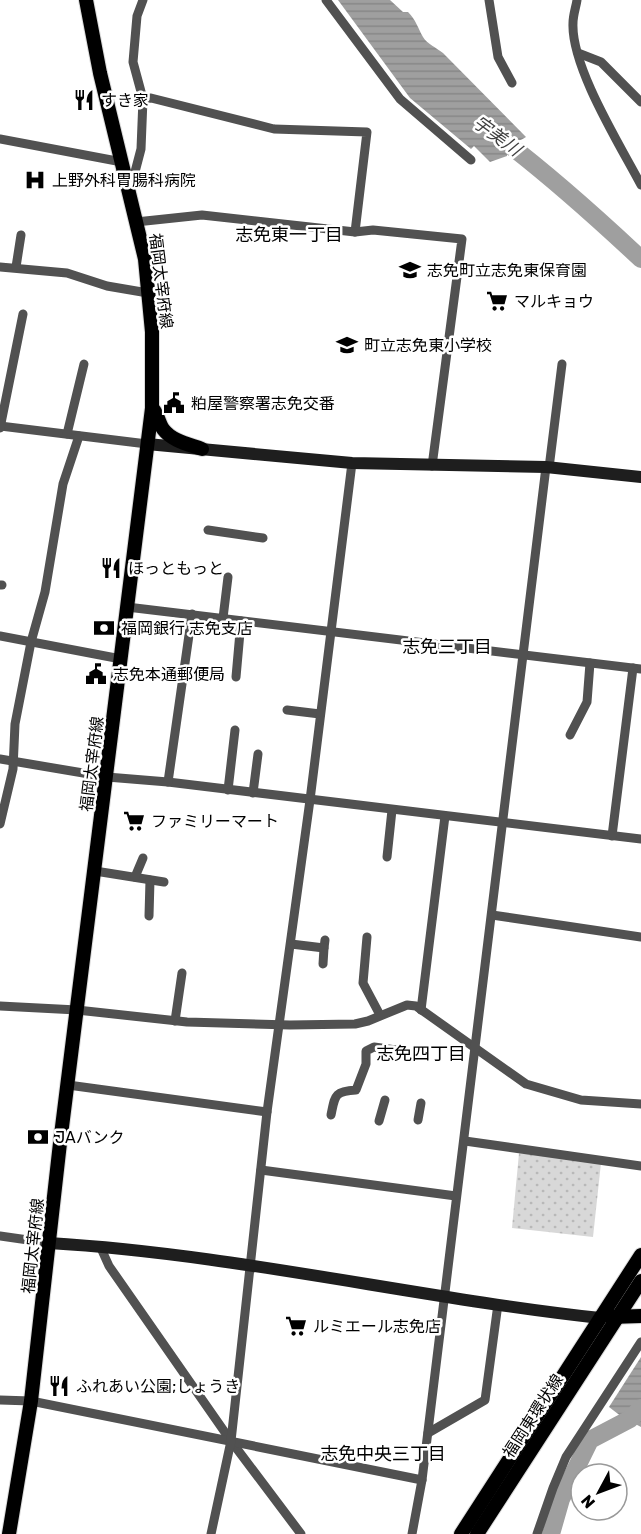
<svg xmlns="http://www.w3.org/2000/svg" width="641" height="1534" viewBox="0 0 641 1534" font-family="Rubik,'Noto Sans JP',sans-serif">
<style>
.park{fill:url(#park-dots)}
.water{fill:url(#water-rules)}
.lines{fill:none;stroke-linecap:round;stroke-linejoin:round}
.river{stroke:#9f9f9f;stroke-width:18}
.primary-casing{stroke:#dbdbdb;stroke-width:16}
.street{stroke:#515151;stroke-width:9}
.secondary{stroke:#1e1e1e;stroke-width:12}
.primary{stroke:#000;stroke-width:14}
.labels{text-anchor:middle;dominant-baseline:central;stroke-width:5;stroke-linejoin:round;paint-order:stroke}
.poi-label{font-size:16px;fill:#000;stroke:#fff;text-anchor:start}
.street-label{font-size:16px;fill:#000;stroke:#fff}
.water-label{font-size:18px;font-style:italic;fill:#404040;stroke:#fff}
.neighbourhood-label{font-size:18px;fill:#000;stroke:#fff}
</style>
<defs>
<pattern id="park-dots" width="8" height="8" patternUnits="userSpaceOnUse" patternTransform="scale(1.5)"><rect width="8" height="8" fill="#d8d8d8"/><path d="M2 2h.1M6 6h.1" fill="none" stroke="#b8b8b8" stroke-width="1.8" stroke-linecap="round"/></pattern>
<pattern id="water-rules" width="6" height="5" patternUnits="userSpaceOnUse" patternTransform="scale(1.5)"><rect width="6" height="5" fill="#9f9f9f"/><path d="M0 2.5h6" fill="none" stroke="#878787"/></pattern>
</defs>
<rect width="100%" height="100%" fill="#fff"/>
<path class="park" d="M519,1153L601,1163L593,1237L512,1228Z"/>
<g class="water">
<path d="M338,0H390L403,12H408C416,20 418,28 423,37C427,44 437,48 443,53L526,137C515,145 508,137 507,156L490,162L474,146L471,149L410,98Z"/>
<path d="M641,1357V1427L622,1417L609,1407Z"/>
</g>
<g class="lines">
<g class="river">
<path d="M491,131C544,170 593,214 641,259"/>
<path d="M551,1534L561,1499L590,1440L630,1419L641,1408"/>
</g>
<defs>
<g id="primary">
<path d="M152,408C158,413 158,422 163,429C172,441 188,444 202,449"/>
<path d="M611,1317L641,1316"/>
<path d="M9,1534L31,1401L60,1143L152,408V332L145,259L100,73L86,0"/>
<path d="M461,1534L641,1255"/>
<path d="M477,1534L641,1281"/>
</g>
</defs>
<use href="#primary" class="primary-casing"/>
<g class="street">
<path d="M326,0L400,99L471,160"/>
<path d="M489,0L498,57L512,83"/>
<path d="M577,0C576,7 573,15 573,23C571,67 620,145 641,185"/>
<path d="M578,53L601,62L641,102"/>
<path d="M143,99L151,98L274,129L367,132L355,232"/>
<path d="M0,139L122,162"/>
<path d="M130,191L141,149L143,99L133,62L137,16L143,0"/>
<path d="M136,222L202,215L355,232L373,230L462,239L432,466"/>
<path d="M0,267L67,273L107,286L148,293"/>
<path d="M16,267L21,235"/>
<path d="M0,426L147,444"/>
<path d="M0,428L23,314"/>
<path d="M67,434L84,364"/>
<path d="M549,468L562,364"/>
<path d="M208,530L263,538"/>
<path d="M0,585H2"/>
<path d="M127,607L641,669"/>
<path d="M223,618L228,577"/>
<path d="M0,636L121,659"/>
<path d="M236,677L241,621"/>
<path d="M287,710L320,714"/>
<path d="M570,735L587,702L590,663"/>
<path d="M0,759L107,777L168,782L641,839"/>
<path d="M168,782L192,614"/>
<path d="M228,790L235,730"/>
<path d="M253,793L258,754"/>
<path d="M0,824L13,769L15,724L31,642L45,592L63,484L79,436"/>
<path d="M612,836L633,668"/>
<path d="M387,857L392,810"/>
<path d="M95,871L164,882"/>
<path d="M135,877L143,858"/>
<path d="M492,915L641,937"/>
<path d="M149,916L150,880"/>
<path d="M367,937L363,983L380,1015"/>
<path d="M291,944L324,948L325,940"/>
<path d="M323,964L324,948"/>
<path d="M0,1006L77,1010L187,1022L290,1025L355,1024L368,1021L407,1005L416,1006L526,1084L581,1100L641,1104"/>
<path d="M421,1010L445,816"/>
<path d="M175,1021L182,973"/>
<path d="M68,1085L267,1112"/>
<path d="M331,1115C335,1096 334,1091 356,1090L366,1064V1051L374,1047L396,1050"/>
<path d="M418,1120L421,1103"/>
<path d="M379,1121L385,1100"/>
<path d="M465,1141L641,1166"/>
<path d="M261,1170L456,1196"/>
<path d="M0,1236L49,1243"/>
<path d="M100,1246L109,1266L231,1441L301,1534"/>
<path d="M0,1400L31,1401L422,1480"/>
<path d="M428,1433L485,1400L498,1304"/>
<path d="M211,1534L231,1441L267,1112L310,800L352,463"/>
<path d="M412,1534L422,1480L546,467"/>
<path d="M537,1534L553,1488L566,1457L641,1342"/>
</g>
<g class="secondary">
<path d="M147,444L352,463L546,467L641,477"/>
<path d="M49,1243C234,1254 416,1298 600,1318"/>
</g>
<use href="#primary" class="primary"/>
</g>
<defs>
<symbol id="restaurant-bare" viewBox="-9 -9 18 18"><path d="M-5-6h1v4h1v-4h1v4h1v-4h1v5L-1.5 .5V6h-2V.5L-5-1ZM5-6V6H3V1.5H1.5Q1.5-4 5-6Z" fill="#000" stroke="#fff" stroke-width="2.5" paint-order="stroke"/></symbol>
<symbol id="hospital-bare" viewBox="-9 -9 18 18"><path d="M-5-5h3v3.5h4V-5h3V5h-3V1.5h-4V5h-3Z" fill="#000" stroke="#fff" stroke-width="2.5" paint-order="stroke"/></symbol>
<symbol id="school-bare" viewBox="-9 -9 18 18"><path d="M0-5L7-2L0 1L-7-2ZM-4 1L0 2.5L4 1V4Q0 6-4 4Z" fill="#000" stroke="#fff" stroke-width="2.5" paint-order="stroke"/></symbol>
<symbol id="supermarket-bare" viewBox="-9 -9 18 18"><path d="M-6-5.5h2.5l.6 2H6L4.5 2H-2.5L-4.4-4H-6ZM-1.5 3.2a1.3 1.3 0 1 0 .1 0ZM3 3.2a1.3 1.3 0 1 0 .1 0Z" fill="#000" stroke="#fff" stroke-width="2.5" paint-order="stroke"/></symbol>
<symbol id="civic-bare" viewBox="-9 -9 18 18"><path d="M-.6-6.5H3V-4.5H.6V-3L4-1V1h2V6H-6V1h2V-1L-.6-3ZM-1.2 2.5V6h2.4V2.5Z" fill="#000" stroke="#fff" stroke-width="2.5" paint-order="stroke"/></symbol>
<symbol id="bank-bare" viewBox="-9 -9 18 18"><path d="M-6-4H6V4H-6ZM0-2.3a2.3 2.3 0 1 0 0 4.6a2.3 2.3 0 1 0 0-4.6Z" fill="#000" stroke="#fff" stroke-width="2.5" paint-order="stroke"/></symbol>
</defs>
<g fill-rule="evenodd">
<use href="#restaurant-bare" x="69" y="85" width="30" height="30"/>
<use href="#hospital-bare" x="20" y="165" width="30" height="30"/>
<use href="#school-bare" x="395" y="255" width="30" height="30"/>
<use href="#supermarket-bare" x="482" y="286" width="30" height="30"/>
<use href="#school-bare" x="332" y="330" width="30" height="30"/>
<use href="#civic-bare" x="159" y="388" width="30" height="30"/>
<use href="#restaurant-bare" x="96" y="553" width="30" height="30"/>
<use href="#bank-bare" x="89" y="613" width="30" height="30"/>
<use href="#civic-bare" x="81" y="659" width="30" height="30"/>
<use href="#supermarket-bare" x="119" y="806" width="30" height="30"/>
<use href="#bank-bare" x="23" y="1122" width="30" height="30"/>
<use href="#supermarket-bare" x="281" y="1311" width="30" height="30"/>
<use href="#restaurant-bare" x="44" y="1371" width="30" height="30"/>
</g>
<g class="labels">
<g class="poi-label">
<text x="101" y="100">すき家</text>
<text x="52" y="180">上野外科胃腸科病院</text>
<text x="427" y="270">志免町立志免東保育園</text>
<text x="514" y="301">マルキョウ</text>
<text x="364" y="345">町立志免東小学校</text>
<text x="191" y="403">粕屋警察署志免交番</text>
<text x="128" y="568">ほっともっと</text>
<text x="121" y="628">福岡銀行 志免支店</text>
<text x="113" y="674">志免本通郵便局</text>
<text x="151" y="821">ファミリーマート</text>
<text x="55" y="1137">JAバンク</text>
<text x="313" y="1326">ルミエール志免店</text>
<text x="76" y="1386">ふれあい公園;しょうき</text>
</g>
<g class="street-label">
<text transform="translate(161 281) rotate(83)">福岡太宰府線</text>
<text transform="translate(92 764) rotate(-83)">福岡太宰府線</text>
<text transform="translate(33 1246) rotate(-84)">福岡太宰府線</text>
<text transform="translate(533 1416) rotate(-57)">福岡東環状線</text>
</g>
<g class="water-label">
<text transform="translate(497 136) rotate(36)">宇美川</text>
</g>
<g class="neighbourhood-label">
<text x="289" y="235">志免東一丁目</text>
<text x="447" y="647">志免三丁目</text>
<text x="421" y="1054">志免四丁目</text>
<text x="383" y="1454">志免中央三丁目</text>
</g>
</g>
<g transform="translate(599 1492) rotate(229)"><circle r="28" fill="#ffffff" stroke="#999999" stroke-width="1.5"/>
<path d="M0-4.5L10 22L0 15L-10 22Z" fill="#000000"/>
<text y="-9" font-size="16" font-weight="bold" text-anchor="middle" fill="#000000">N</text>
</g>
</svg>
